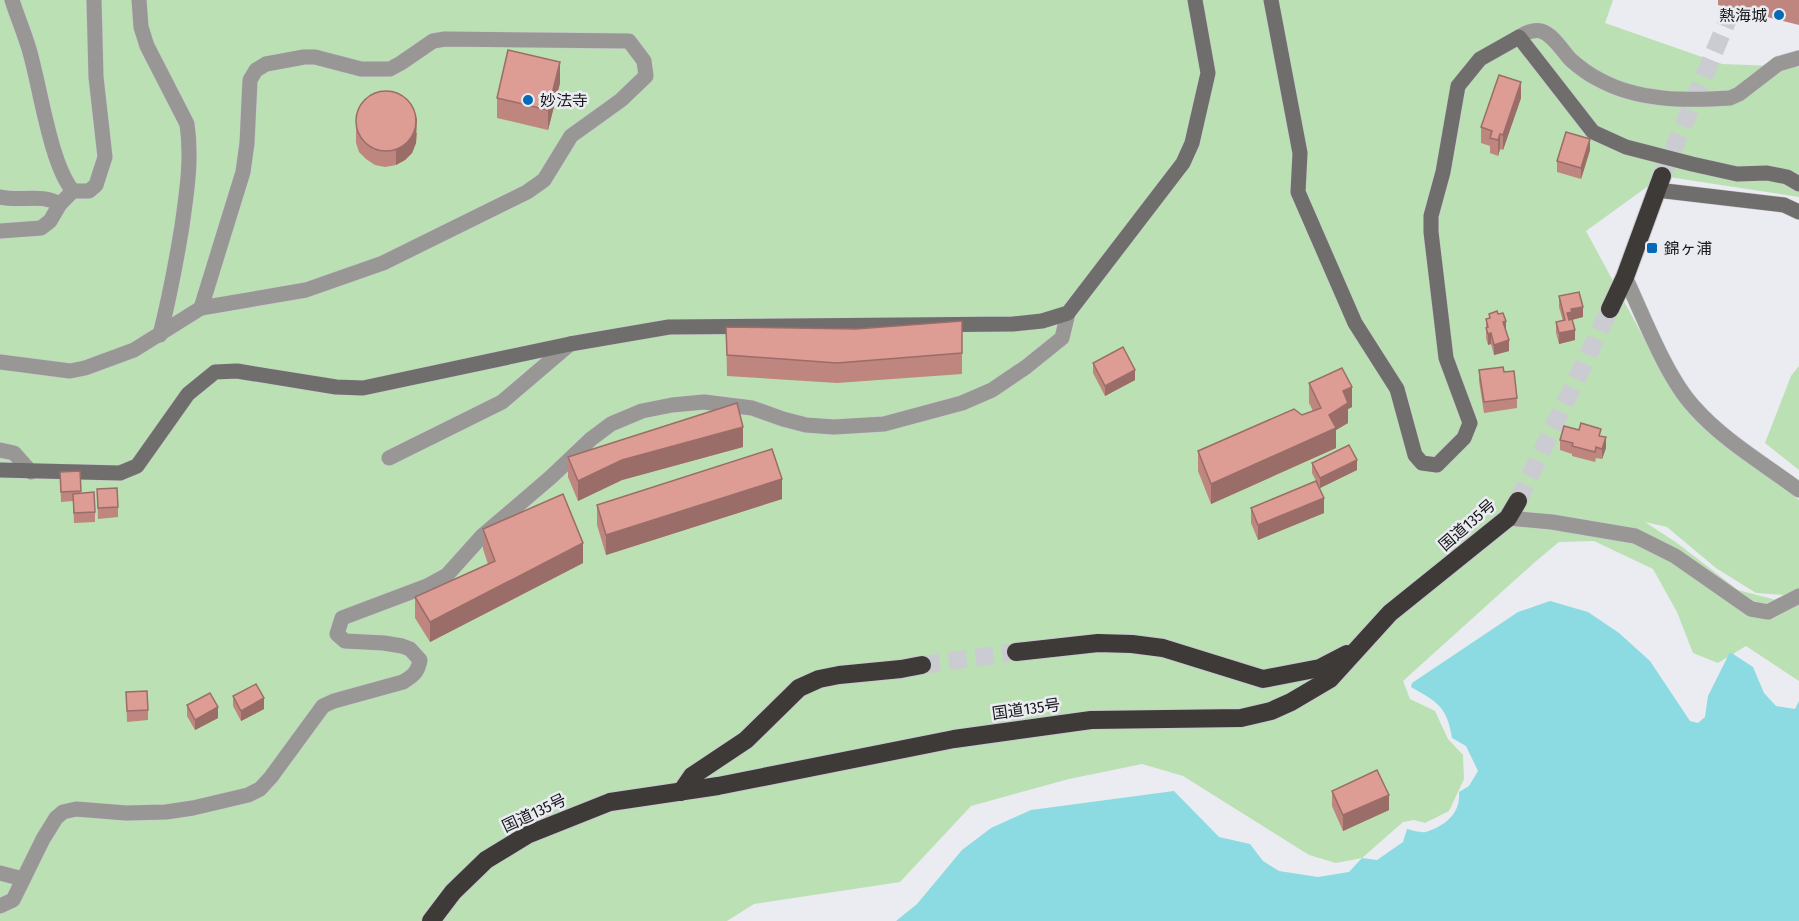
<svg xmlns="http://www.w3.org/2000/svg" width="1799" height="921" viewBox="0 0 1799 921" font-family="'Fira Sans Condensed','Noto Sans JP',sans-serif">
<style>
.green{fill:#bbe0b4;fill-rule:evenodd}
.water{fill:#8cdbe2}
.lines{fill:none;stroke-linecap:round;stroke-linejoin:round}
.highway-tunnel{stroke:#cbccd1;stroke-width:18;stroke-dasharray:18 9;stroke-linecap:butt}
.street-casing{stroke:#c9cacf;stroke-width:16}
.secondary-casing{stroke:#c9cacf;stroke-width:16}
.highway-casing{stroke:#c9cacf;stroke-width:20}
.street{stroke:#989795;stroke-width:15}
.secondary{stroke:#706e6c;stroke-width:15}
.highway{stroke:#3d3a37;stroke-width:18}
.wall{fill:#be867f}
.shaded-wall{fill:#9b6d68}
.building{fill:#dd9c94;stroke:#9b6d68;stroke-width:1.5}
.poi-dot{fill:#066ab7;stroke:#eaecf1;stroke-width:2}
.labels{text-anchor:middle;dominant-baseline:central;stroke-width:5;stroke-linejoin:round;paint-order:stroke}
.poi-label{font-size:16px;fill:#19191b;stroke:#eaecf1;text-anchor:start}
.street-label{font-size:16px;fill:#19191b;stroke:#eaecf1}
</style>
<rect width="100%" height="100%" fill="#eaecf1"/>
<g class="green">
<path d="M0,0H1613L1605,23L1722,64L1799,67V197L1662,176L1586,231L1665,377L1706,426L1799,500V681L1746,646L1718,663L1693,653L1677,612L1653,569L1594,541L1559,542L1535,562L1403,681L1410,699L1435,711L1448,739L1463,755L1464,779L1449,811L1425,823L1414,820L1403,822L1362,858L1336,863L1309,855L1183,776L1142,764L1069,779L971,806L900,882L754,904L727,921H0ZM1645,522L1667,527L1716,568L1756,593L1784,595L1797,590L1776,600L1738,590L1677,543Z"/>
<path d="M1799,366V470L1765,443L1791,376Z"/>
</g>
<path class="water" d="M1550,601L1588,612L1619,633L1650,661L1690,721L1698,723L1705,717L1708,696L1730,652L1753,667L1764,693L1776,706L1795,709L1799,701V921H896L917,904L962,850L991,828L1031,810L1174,791L1219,837L1250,844L1263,861L1279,871L1318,877L1349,872L1362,858L1377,860L1403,842L1407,829C1412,830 1420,833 1426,832C1445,826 1461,813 1459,792L1469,786L1478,771L1466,746L1452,738C1447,706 1437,702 1411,687L1412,683L1518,612Z"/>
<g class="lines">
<g class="highway-tunnel">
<path d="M1662,176L1736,0"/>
<path d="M1518,501L1610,309"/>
<path d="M922,665L1016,652"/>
</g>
<defs>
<g id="street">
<path d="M12,0C17,16 24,32 29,49C40,85 50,164 73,191"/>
<path d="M139,0L141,27L147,46L187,124C192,158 187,191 182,226C176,263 169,299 160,335"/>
<path d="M1519,37C1526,33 1533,29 1541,31C1554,35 1562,51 1571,60C1579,67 1588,74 1598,79C1637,101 1686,101 1730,98L1739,94L1778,64L1799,58"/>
<path d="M445,39L629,41L644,61L646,76L621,100L571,136L544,180L527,192L383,263L306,290L201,308L243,172L247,143L250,80L256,70L266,64L304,57H315L361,69H390L401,63L433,41Z"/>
<path d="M0,197C22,202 40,193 60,204"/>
<path d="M0,231L41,228L50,221L60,204L73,191H89L96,185L105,157L96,77L94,0"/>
<path d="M1625,277C1643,315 1666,377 1694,407C1723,440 1764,464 1799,490"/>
<path d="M0,362L70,371L85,368L134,350L201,308"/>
<path d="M0,450L14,453L31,472"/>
<path d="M389,458L502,402L570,344"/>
<path d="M1508,518L1552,522L1635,536L1675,556L1751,609L1768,612L1799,596"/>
<path d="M0,873L23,879"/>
<path d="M0,906L13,900L43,839L56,818L63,812L76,809L126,813L166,812L193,808L248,795L260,789L271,777L323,706L334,701L403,682C413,676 418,672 420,660L410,649L402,646L384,643L345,641L337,634L342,618L427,586L447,575L482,536L551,477L591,439L611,424L642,411L672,405L704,402L752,408L783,419L806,425L834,427L884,424L962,403L992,390L1026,367L1062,338L1068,313"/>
</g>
<g id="secondary">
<path d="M1271,0L1300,153L1298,192L1355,323L1397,389L1415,455L1422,463L1437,465L1464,438L1470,423L1446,358L1431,232V216L1443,172L1458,86L1480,59L1519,37L1593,132L1626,147L1692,164L1737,174L1767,173L1787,177L1799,184"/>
<path d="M1657,190L1784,205L1799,212"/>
<path d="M0,470L120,473L137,466L188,394L215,372L237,371L336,387L363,388L570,344L669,327L1013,324L1042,321L1068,313L1183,163L1192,143L1208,73L1195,0"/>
</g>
<g id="highway">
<path d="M1610,309L1625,277L1662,176"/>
<path d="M1016,652L1098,643L1132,644L1163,648L1263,679L1320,668L1347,654"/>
<path d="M681,792L692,776L746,740L799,688L819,679L839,675L901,669L922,665"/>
<path d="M431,921L453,892L486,860L527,835L610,802L718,786L954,739L1091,720L1241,718L1271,711L1291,702L1330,679L1390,613L1508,518L1518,501"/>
</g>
</defs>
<use href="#street" class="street-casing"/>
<use href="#secondary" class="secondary-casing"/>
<use href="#highway" class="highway-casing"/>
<use href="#street" class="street"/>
<use href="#secondary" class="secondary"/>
<use href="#highway" class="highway"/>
</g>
<g class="wall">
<path d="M1718,0H1799V25L1718,5Z"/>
<path d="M560,83L548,130L497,118V98Z"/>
<path d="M1521,98L1503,150L1500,149L1498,156L1490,153V146L1481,143V127Z"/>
<path d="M356,127L417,133L416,143L412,153L405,160L396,165L385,167L375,165L366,159L359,152L356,143Z"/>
<path d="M1590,150L1581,179L1557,172V161Z"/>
<path d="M1559,296L1583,317L1572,319L1575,340L1559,344L1556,333V322L1563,321L1559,307Z"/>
<path d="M1489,314L1506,331L1509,351L1494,355L1491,344L1488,345L1486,338V319L1489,318Z"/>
<path d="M962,321V374L837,383L727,376L726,327L856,329Z"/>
<path d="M1093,363L1135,380L1105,396L1093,373Z"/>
<path d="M1479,370L1504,372L1517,398V408L1484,413L1479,381Z"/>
<path d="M1309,383L1352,407L1348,409V423L1336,430V448L1211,504L1198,471V451L1313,411L1309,403Z"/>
<path d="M1601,436L1606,448L1602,459L1596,458L1595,462L1572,456V454L1560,450V440Z"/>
<path d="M743,447L622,480L578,501L568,477V457Z"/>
<path d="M1312,463L1357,470L1320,488L1324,513L1258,540L1251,523V508L1316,481L1312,473Z"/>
<path d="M80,471L81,493L95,512V522L74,523L73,501L61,502L60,472Z"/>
<path d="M97,489L118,507V517L98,519Z"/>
<path d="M782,499L606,555L597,525V505Z"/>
<path d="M483,529L583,563L430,642L415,618V597L488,564L483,549Z"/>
<path d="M126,692L148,710V720L127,722Z"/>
<path d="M233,696L264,709L241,721L233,706Z"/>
<path d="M187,705L218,718L195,730L187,716Z"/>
<path d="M1332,791L1389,810L1343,831L1332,806Z"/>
</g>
<g class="shaded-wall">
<path d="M560,62V83L548,130V110Z"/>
<path d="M1521,82V98L1503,150V135Z"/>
<path d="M417,117L416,143L412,153L405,160L396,165V150Z"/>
<path d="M1500,134V149L1498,156V140Z"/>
<path d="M1590,139V150L1581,179V168Z"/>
<path d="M1583,307V317L1572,320L1567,323V313L1571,309Z"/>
<path d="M1506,321V331L1503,322Z"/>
<path d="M1575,330V340L1559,344V333Z"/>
<path d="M1491,333V344L1488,345V334Z"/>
<path d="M1509,340V351L1494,355V345Z"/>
<path d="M1135,370V380L1105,396V386Z"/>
<path d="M1352,387V407L1348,409V423L1336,430V448L1211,504V484L1329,415L1343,391Z"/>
<path d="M743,427V447L622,480L578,501V481L622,460Z"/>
<path d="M1606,437V448L1602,459V449Z"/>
<path d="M1357,460V470L1320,488V478Z"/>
<path d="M782,479V499L606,555V535Z"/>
<path d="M1324,498V513L1258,540V525Z"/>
<path d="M583,543V563L430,642V622Z"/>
<path d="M264,698V709L241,721V711Z"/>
<path d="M218,707V718L195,730V720Z"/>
<path d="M1389,795V810L1343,831V815Z"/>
</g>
<g class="building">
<path d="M508,50L560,62L548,110L497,98Z"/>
<path d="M1499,75L1521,82L1503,135L1500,134L1498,140L1490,138L1492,131L1481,127Z"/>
<circle cx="386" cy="121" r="30"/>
<path d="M1566,132L1590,139L1581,168L1557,161Z"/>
<path d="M1579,292L1583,307L1571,309L1572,312L1567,313L1569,320L1572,319L1575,330L1559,333L1556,322L1565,320L1559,296Z"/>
<path d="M1497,311L1498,314L1503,313L1506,321L1503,322L1509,340L1494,345L1491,333L1488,334L1486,328L1488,327L1486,319L1490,318L1489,314Z"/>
<path d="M962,321V353L837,363L727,355L726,327L856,329Z"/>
<path d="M1123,347L1135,370L1105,386L1093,363Z"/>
<path d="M1503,367L1504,372L1514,371L1517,398L1484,402L1479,370Z"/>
<path d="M1342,368L1352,387L1343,391L1348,403L1329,415L1336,428L1211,484L1198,451L1294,409L1302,415L1321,408L1309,383Z"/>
<path d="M737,403L743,427L622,460L578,481L568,457Z"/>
<path d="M1581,423L1601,429L1599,436L1606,437L1602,449L1596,447L1595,452L1572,446L1573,443L1560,440L1564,426L1579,430Z"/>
<path d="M1349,445L1357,460L1320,478L1312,463Z"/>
<path d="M772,449L782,479L606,535L597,505Z"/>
<path d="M80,471L81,491L61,492L60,472Z"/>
<path d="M1316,481L1324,498L1258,525L1251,508Z"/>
<path d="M117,488L118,507L98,508L97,489Z"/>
<path d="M94,492L95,512L74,513L73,494Z"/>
<path d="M563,494L583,543L430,622L415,597L495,561L483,529Z"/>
<path d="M256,684L264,698L241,711L233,696Z"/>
<path d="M147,691L148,710L127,711L126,692Z"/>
<path d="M210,693L218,707L195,720L187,705Z"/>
<path d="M1377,770L1389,795L1343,815L1332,791Z"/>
</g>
<g class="poi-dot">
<circle cx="1779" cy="15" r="6"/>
<circle cx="528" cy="100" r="6"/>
<rect x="1646" y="242" width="12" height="12" rx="3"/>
</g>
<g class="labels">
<g class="poi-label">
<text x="1767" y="15" text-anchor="end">熱海城</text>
<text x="540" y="100">妙法寺</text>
<text x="1664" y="248">錦ヶ浦</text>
</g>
<g class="street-label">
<text transform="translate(1467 525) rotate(-41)">国道135号</text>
<text transform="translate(1026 709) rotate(-8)">国道135号</text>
<text transform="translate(534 813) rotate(-25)">国道135号</text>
</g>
</g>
</svg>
